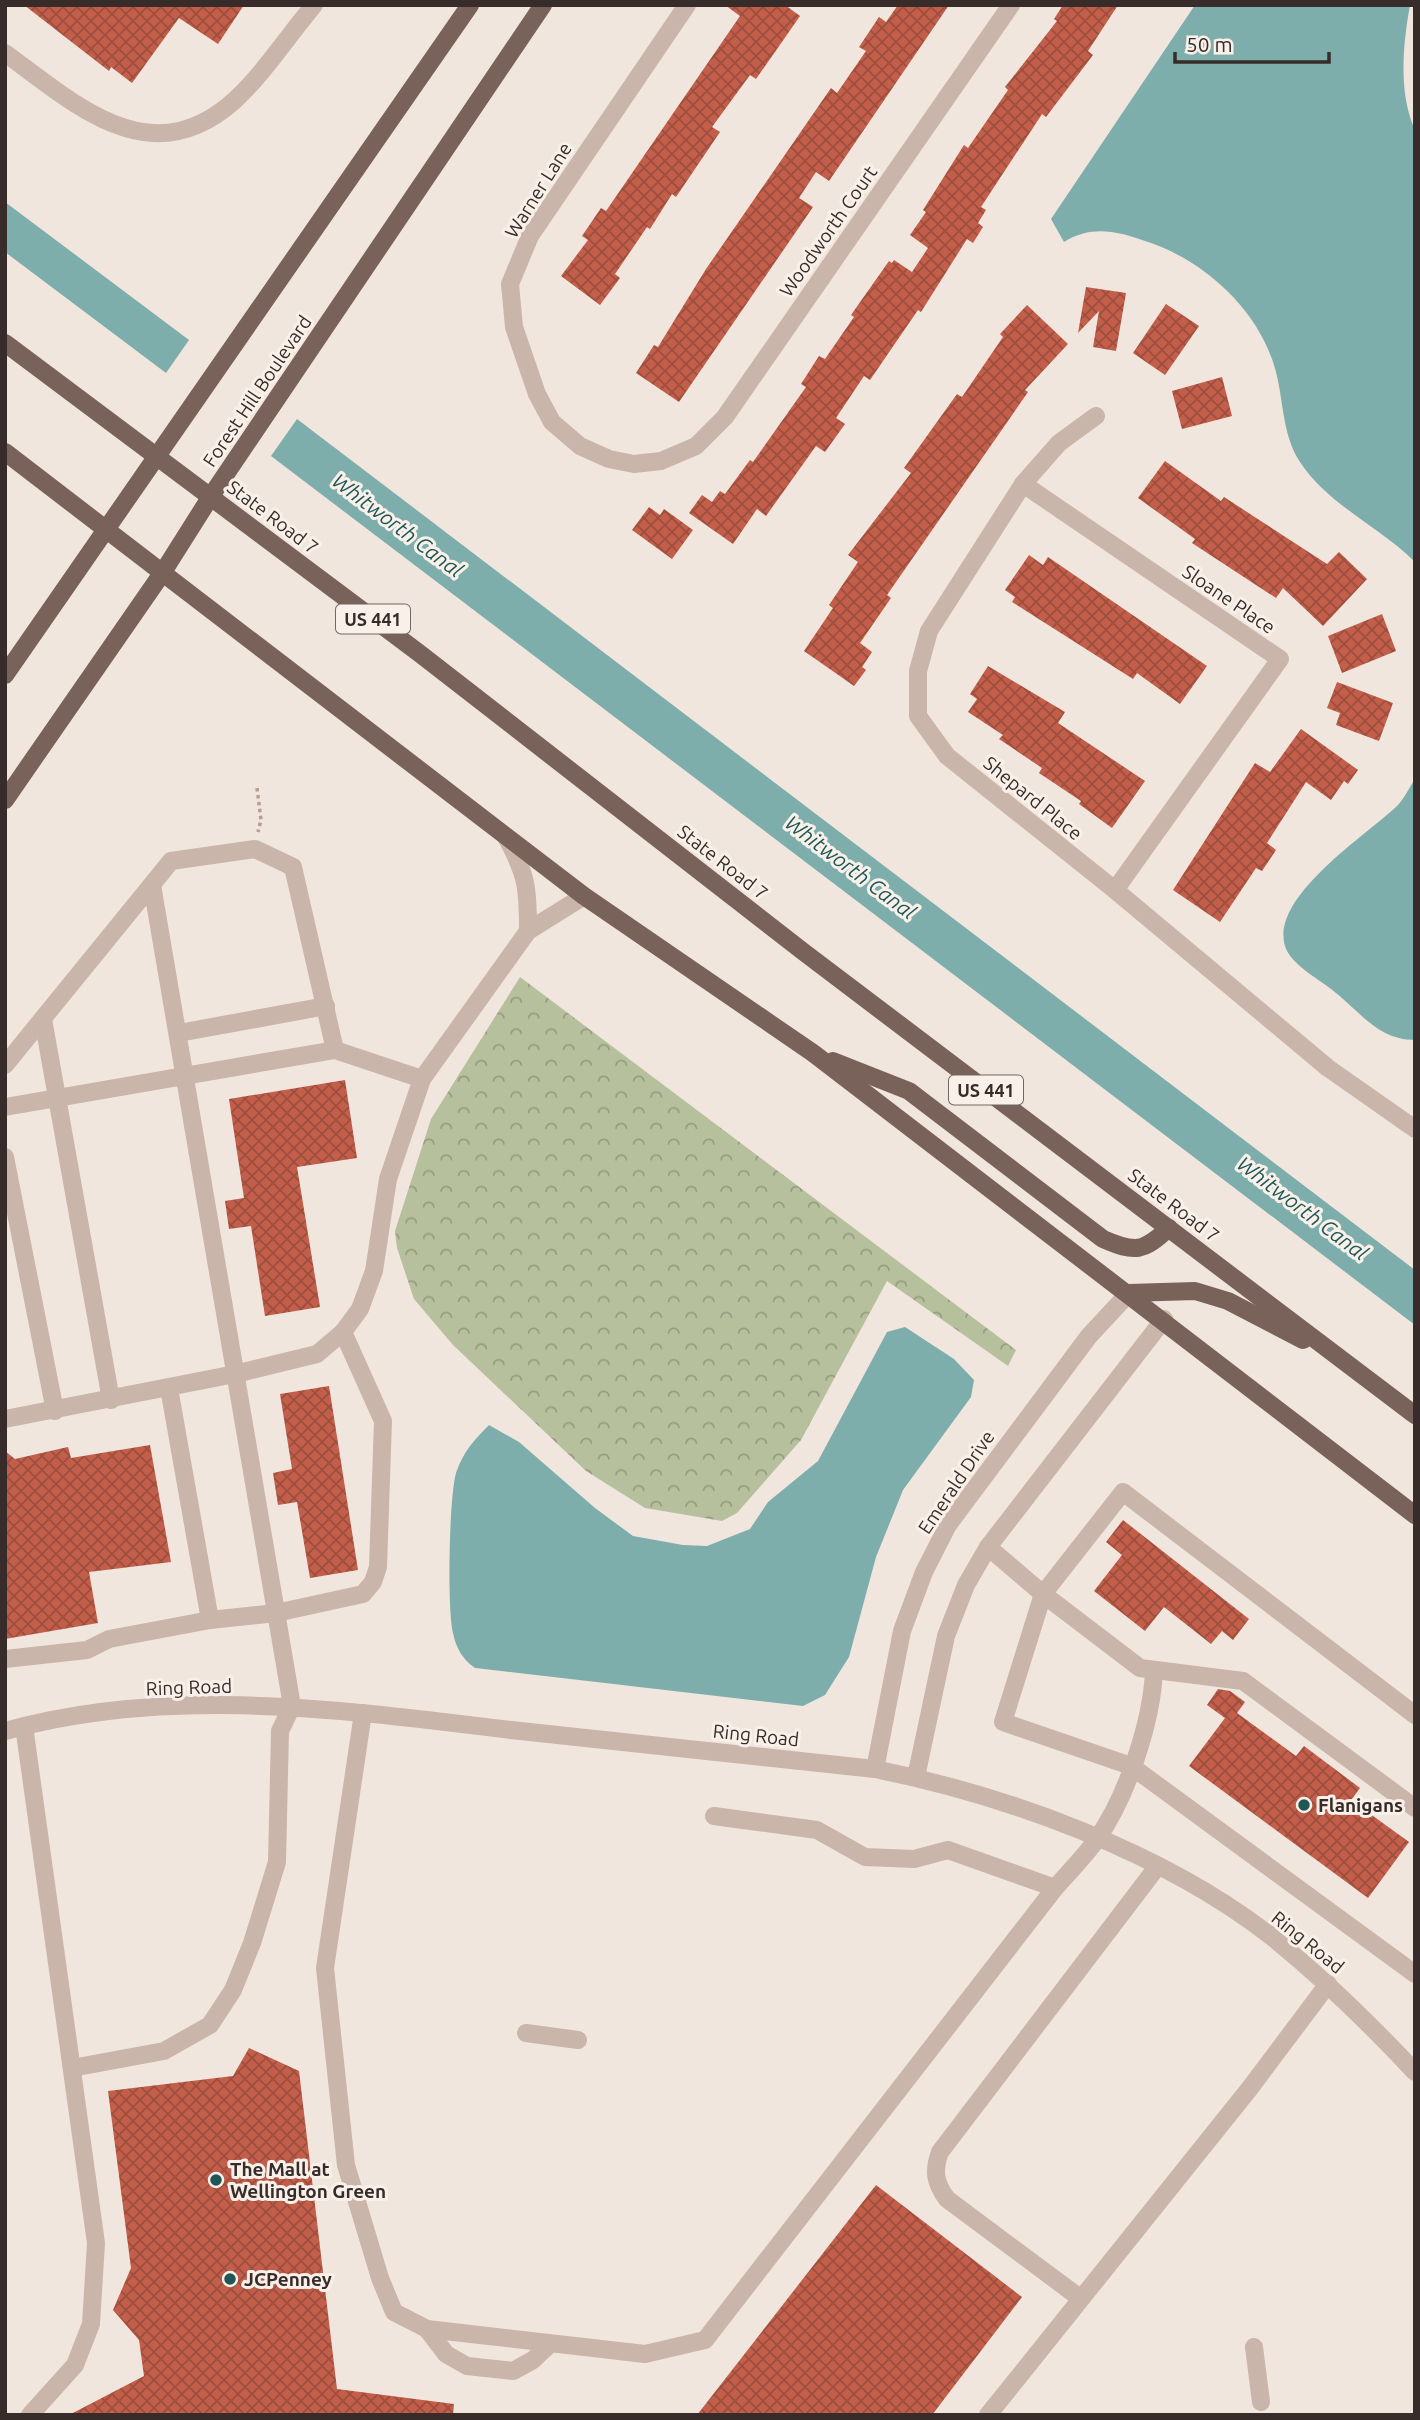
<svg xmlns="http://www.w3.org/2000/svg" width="1420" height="2420" viewBox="0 0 1420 2420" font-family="Ubuntu,sans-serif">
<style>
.forest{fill:url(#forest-crowns)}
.water{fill:#7daeac}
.building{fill:url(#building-cross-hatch)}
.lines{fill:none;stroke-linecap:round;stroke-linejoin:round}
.path{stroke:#b59f93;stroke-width:3.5;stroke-dasharray:3.5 3.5;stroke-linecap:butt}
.minor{stroke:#c9b5a9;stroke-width:18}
.major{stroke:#78625a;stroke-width:18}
.poi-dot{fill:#1f5756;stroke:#f9f1e9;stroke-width:2.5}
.labels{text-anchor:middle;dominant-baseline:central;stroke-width:6;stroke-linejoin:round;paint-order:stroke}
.shield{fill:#f9f1e9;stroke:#716763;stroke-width:2}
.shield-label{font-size:18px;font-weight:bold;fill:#372c29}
.street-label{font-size:19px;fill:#372c29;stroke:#f9f1e9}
.poi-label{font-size:19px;font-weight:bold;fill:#372c29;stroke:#f9f1e9;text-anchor:start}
.water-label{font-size:21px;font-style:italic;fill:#1f5756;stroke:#f9f1e9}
</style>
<defs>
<pattern id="forest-crowns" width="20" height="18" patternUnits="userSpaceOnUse" patternTransform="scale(1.75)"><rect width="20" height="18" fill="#b7c09d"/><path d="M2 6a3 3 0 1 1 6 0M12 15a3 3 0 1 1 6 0" fill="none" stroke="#969c80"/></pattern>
<pattern id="building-cross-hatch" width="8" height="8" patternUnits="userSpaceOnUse" patternTransform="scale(1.75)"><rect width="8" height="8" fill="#c25e4a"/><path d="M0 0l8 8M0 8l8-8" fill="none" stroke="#9e4e3e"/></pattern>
</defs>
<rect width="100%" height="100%" fill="#f1e6dd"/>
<path class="forest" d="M520,977L1016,1350L1008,1366L887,1281L801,1440L737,1513L722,1521L645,1508L586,1471L453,1345L414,1299L397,1248L395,1231L431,1119Z"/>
<g class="water">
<path d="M1195,5H1410C1403,44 1398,93 1415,130V562C1379,526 1328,505 1300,462C1281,433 1284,396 1274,365C1256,307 1202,259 1145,241C1117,231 1091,225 1064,242L1051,219Z"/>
<path d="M5,202L189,340L166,373L5,252Z"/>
<path d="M297,419L1415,1270V1325L271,456Z"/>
<path d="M1415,779V1040C1377,1040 1359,1010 1331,989C1318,979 1295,966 1287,951C1263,901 1367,835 1397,806C1404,799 1409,788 1415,779Z"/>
<path d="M905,1327L954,1359L974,1380L971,1397L903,1490L876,1557L849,1657L825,1695L803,1706L475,1668C463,1660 456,1648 453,1633C447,1607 449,1499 456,1473C463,1452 474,1440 489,1425L519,1442L595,1508L633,1536L683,1545L707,1546L750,1529L768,1502L818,1461L887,1332Z"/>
</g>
<g class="building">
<path d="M24,5H244L218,44L179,18L132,83L111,67L109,71Z"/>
<path d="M725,5H785L800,16L756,79L750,75L712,127L720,132L676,197L672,194L650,229L647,227L615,274L620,278L600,305L561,276L588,240L582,236L601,208L606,211L740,16Z"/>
<path d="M898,5H949L829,181L816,172L799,198L813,207L679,402L636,373L654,345L658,347L706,269L831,88L837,93L866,51L859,47L879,17L886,22Z"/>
<path d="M1063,5H1118L1088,51L1093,55L1046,117L1042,114L981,207L986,210L978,223L983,227L973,243L967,239L921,312L918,310L870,380L864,376L836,418L845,424L825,452L816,446L766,516L757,509L733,544L689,513L702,495L712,502L720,491L725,494L750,460L753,462L806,387L801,384L819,356L825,359L854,317L851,315L889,261L892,263L894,260L912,272L928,248L910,235L926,212L923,210L964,145L968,148L1008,90L1005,87L1057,21L1054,19Z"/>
<path d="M1086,287L1126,293L1116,351L1093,347L1099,311L1078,333Z"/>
<path d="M1166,304L1199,326L1165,375L1133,353Z"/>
<path d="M1027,305L1068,344L1025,390L1028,392L887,595L891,598L860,643L872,652L862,667L866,670L854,686L804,651L833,608L829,605L858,562L848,555L911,473L904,468L957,394L962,397L1003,337L1000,334Z"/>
<path d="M1222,377L1232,416L1182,429L1172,391Z"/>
<path d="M1165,461L1221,501L1224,497L1327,564L1339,552L1367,579L1323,626L1283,588L1276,598L1192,543L1195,539L1138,498Z"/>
<path d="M649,507L660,515L664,509L693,530L672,559L632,530Z"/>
<path d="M1029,555L1043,565L1048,557L1207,666L1180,704L1137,673L1133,679L1012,602L1015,597L1005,590Z"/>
<path d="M1382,614L1396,651L1342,673L1328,636Z"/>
<path d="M988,666L1065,712L1058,723L1145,781L1112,828L1079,804L1081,801L1039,773L1042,768L999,739L1003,735L968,712L977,699L970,694Z"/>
<path d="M1337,682L1393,703L1379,741L1336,725L1340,713L1327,708Z"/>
<path d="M1301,729L1358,770L1348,784L1344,781L1331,800L1306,782L1267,843L1276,850L1262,871L1256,868L1220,922L1173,890L1255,763L1270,772Z"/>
<path d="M345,1080L357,1158L297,1167L320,1307L265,1316L251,1226L229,1229L225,1201L244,1198L229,1099Z"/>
<path d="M329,1386L358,1570L310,1578L297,1502L278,1505L273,1473L292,1469L280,1394Z"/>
<path d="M150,1445L171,1562L89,1572L98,1623L5,1639V1451L15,1459L68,1447L71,1458Z"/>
<path d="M1123,1520L1249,1619L1233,1640L1222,1631L1211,1644L1164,1607L1145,1631L1094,1591L1122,1555L1106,1542Z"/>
<path d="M1218,1689L1230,1691L1245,1702L1237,1713L1296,1756L1304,1746L1360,1788L1351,1800L1409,1842L1368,1898L1189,1766L1225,1718L1207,1705Z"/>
<path d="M249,2048L299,2071L337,2389L454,2404L453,2415H69L144,2376L139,2340L113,2310L131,2268L108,2091L233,2076Z"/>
<path d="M876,2185L1022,2297L932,2415H697Z"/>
</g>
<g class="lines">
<path class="path" d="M257,788L261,820L258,832"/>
<g class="minor">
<path d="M687,5L530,236L510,284L514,327L537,394L552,422L580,446L609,459L634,464L661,461L696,446L725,417L1011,5"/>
<path d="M5,53C76,105 151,176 235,100C264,73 288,36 314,5"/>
<path d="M1096,416L1059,443L1023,484L929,631L918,671V716L947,756L1115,890L1328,1068L1415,1129"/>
<path d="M1023,484L1280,659L1115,890"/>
<path d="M506,837C527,875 528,888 528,931"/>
<path d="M43,1019L111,1400"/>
<path d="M179,1033L326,1006"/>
<path d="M5,1065L171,861L255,849L293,867L335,1050"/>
<path d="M5,1107L335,1050L422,1079"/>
<path d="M5,1157L55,1411"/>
<path d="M169,1388L210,1620L276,1613L363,1594L373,1582L378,1567L383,1421L343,1332"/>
<path d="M5,1419L235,1374L317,1354L343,1332L360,1309L374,1271L388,1179L422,1079L528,931L584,896"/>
<path d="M988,1547L1043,1594L1140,1668L1243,1681L1415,1808"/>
<path d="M5,1659L87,1650L109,1639L210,1620"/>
<path d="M363,1713L325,1968L346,2165L380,2278L394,2312L427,2329L645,2354L705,2340L1055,1888C1069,1872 1085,1856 1097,1839C1127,1796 1152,1722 1154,1670"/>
<path d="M1415,1715L1123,1492L1043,1594L1003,1722L1131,1766L1415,1974"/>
<path d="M24,1726L96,2243L91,2324L75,2365L30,2415"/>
<path d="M5,1731C170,1685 344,1710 511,1730C632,1743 753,1756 875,1769C1009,1796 1163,1852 1272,1937C1323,1978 1370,2024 1415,2072"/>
<path d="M875,1769L902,1631L924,1572L948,1525L1089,1336L1129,1293"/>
<path d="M916,1777L946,1636L966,1585L988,1547L1164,1319"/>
<path d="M714,1816L817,1830L865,1857L914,1859L948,1850L1055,1888"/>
<path d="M526,2033L578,2040"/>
<path d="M72,2068L164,2051L210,2025L233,1990L252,1943L277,1862L280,1731L292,1706L152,885"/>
<path d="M1080,2298L947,2199C935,2183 933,2171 940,2152L1157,1867"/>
<path d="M427,2329L446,2354L467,2366L513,2371L533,2360L549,2345"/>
<path d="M1254,2347L1261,2402"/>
<path d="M988,2415L1250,2088L1328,1984"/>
</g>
<g class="major">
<path d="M5,343L419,653L805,953L1415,1415"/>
<path d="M5,452L584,896L813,1053L1415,1515"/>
<path d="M5,675L470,5"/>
<path d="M5,800L163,572L211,496L543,5"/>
<path d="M833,1061L909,1091L1103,1239C1135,1253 1143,1252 1169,1228"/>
<path d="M1129,1293L1195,1291L1228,1301L1303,1340"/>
</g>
</g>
<g class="poi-dot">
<circle cx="1304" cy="1805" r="7"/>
<circle cx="216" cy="2180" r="7"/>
<circle cx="230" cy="2279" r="7"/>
</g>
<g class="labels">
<g class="shield">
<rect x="336" y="604.5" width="74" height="29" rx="5"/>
<rect x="949" y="1075.5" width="74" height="29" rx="5"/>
</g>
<g class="shield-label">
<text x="373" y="619">US 441</text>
<text x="986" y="1090">US 441</text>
</g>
<g class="street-label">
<text transform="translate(538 190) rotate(-58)">Warner Lane</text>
<text transform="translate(828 231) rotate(-55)">Woodworth Court</text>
<text transform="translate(257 391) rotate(-56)">Forest Hill Boulevard</text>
<text transform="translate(273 517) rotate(37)">State Road 7</text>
<text transform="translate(1229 599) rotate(34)">Sloane Place</text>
<text transform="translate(1033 798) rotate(39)">Shepard Place</text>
<text transform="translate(723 862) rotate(38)">State Road 7</text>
<text transform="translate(1174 1205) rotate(37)">State Road 7</text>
<text transform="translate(956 1482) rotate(-56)">Emerald Drive</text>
<text transform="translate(189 1687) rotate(-2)">Ring Road</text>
<text transform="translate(756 1735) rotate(6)">Ring Road</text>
<text transform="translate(1308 1942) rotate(39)">Ring Road</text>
</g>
<g class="poi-label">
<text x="1318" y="1805">Flanigans</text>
<text x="230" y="2169">The Mall at<tspan x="230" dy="22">Wellington Green</tspan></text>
<text x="244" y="2279">JCPenney</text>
</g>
<g class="water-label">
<text transform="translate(398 525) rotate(37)">Whitworth Canal</text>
<text transform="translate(851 867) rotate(37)">Whitworth Canal</text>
<text transform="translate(1303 1208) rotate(37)">Whitworth Canal</text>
</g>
</g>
<rect width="1420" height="2420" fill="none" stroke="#372c29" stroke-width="14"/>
<path d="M1175 52v10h154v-10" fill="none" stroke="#372c29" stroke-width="3.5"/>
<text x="1186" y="52" font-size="21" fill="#372c29" stroke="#f9f1e9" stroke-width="5" paint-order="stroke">50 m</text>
</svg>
